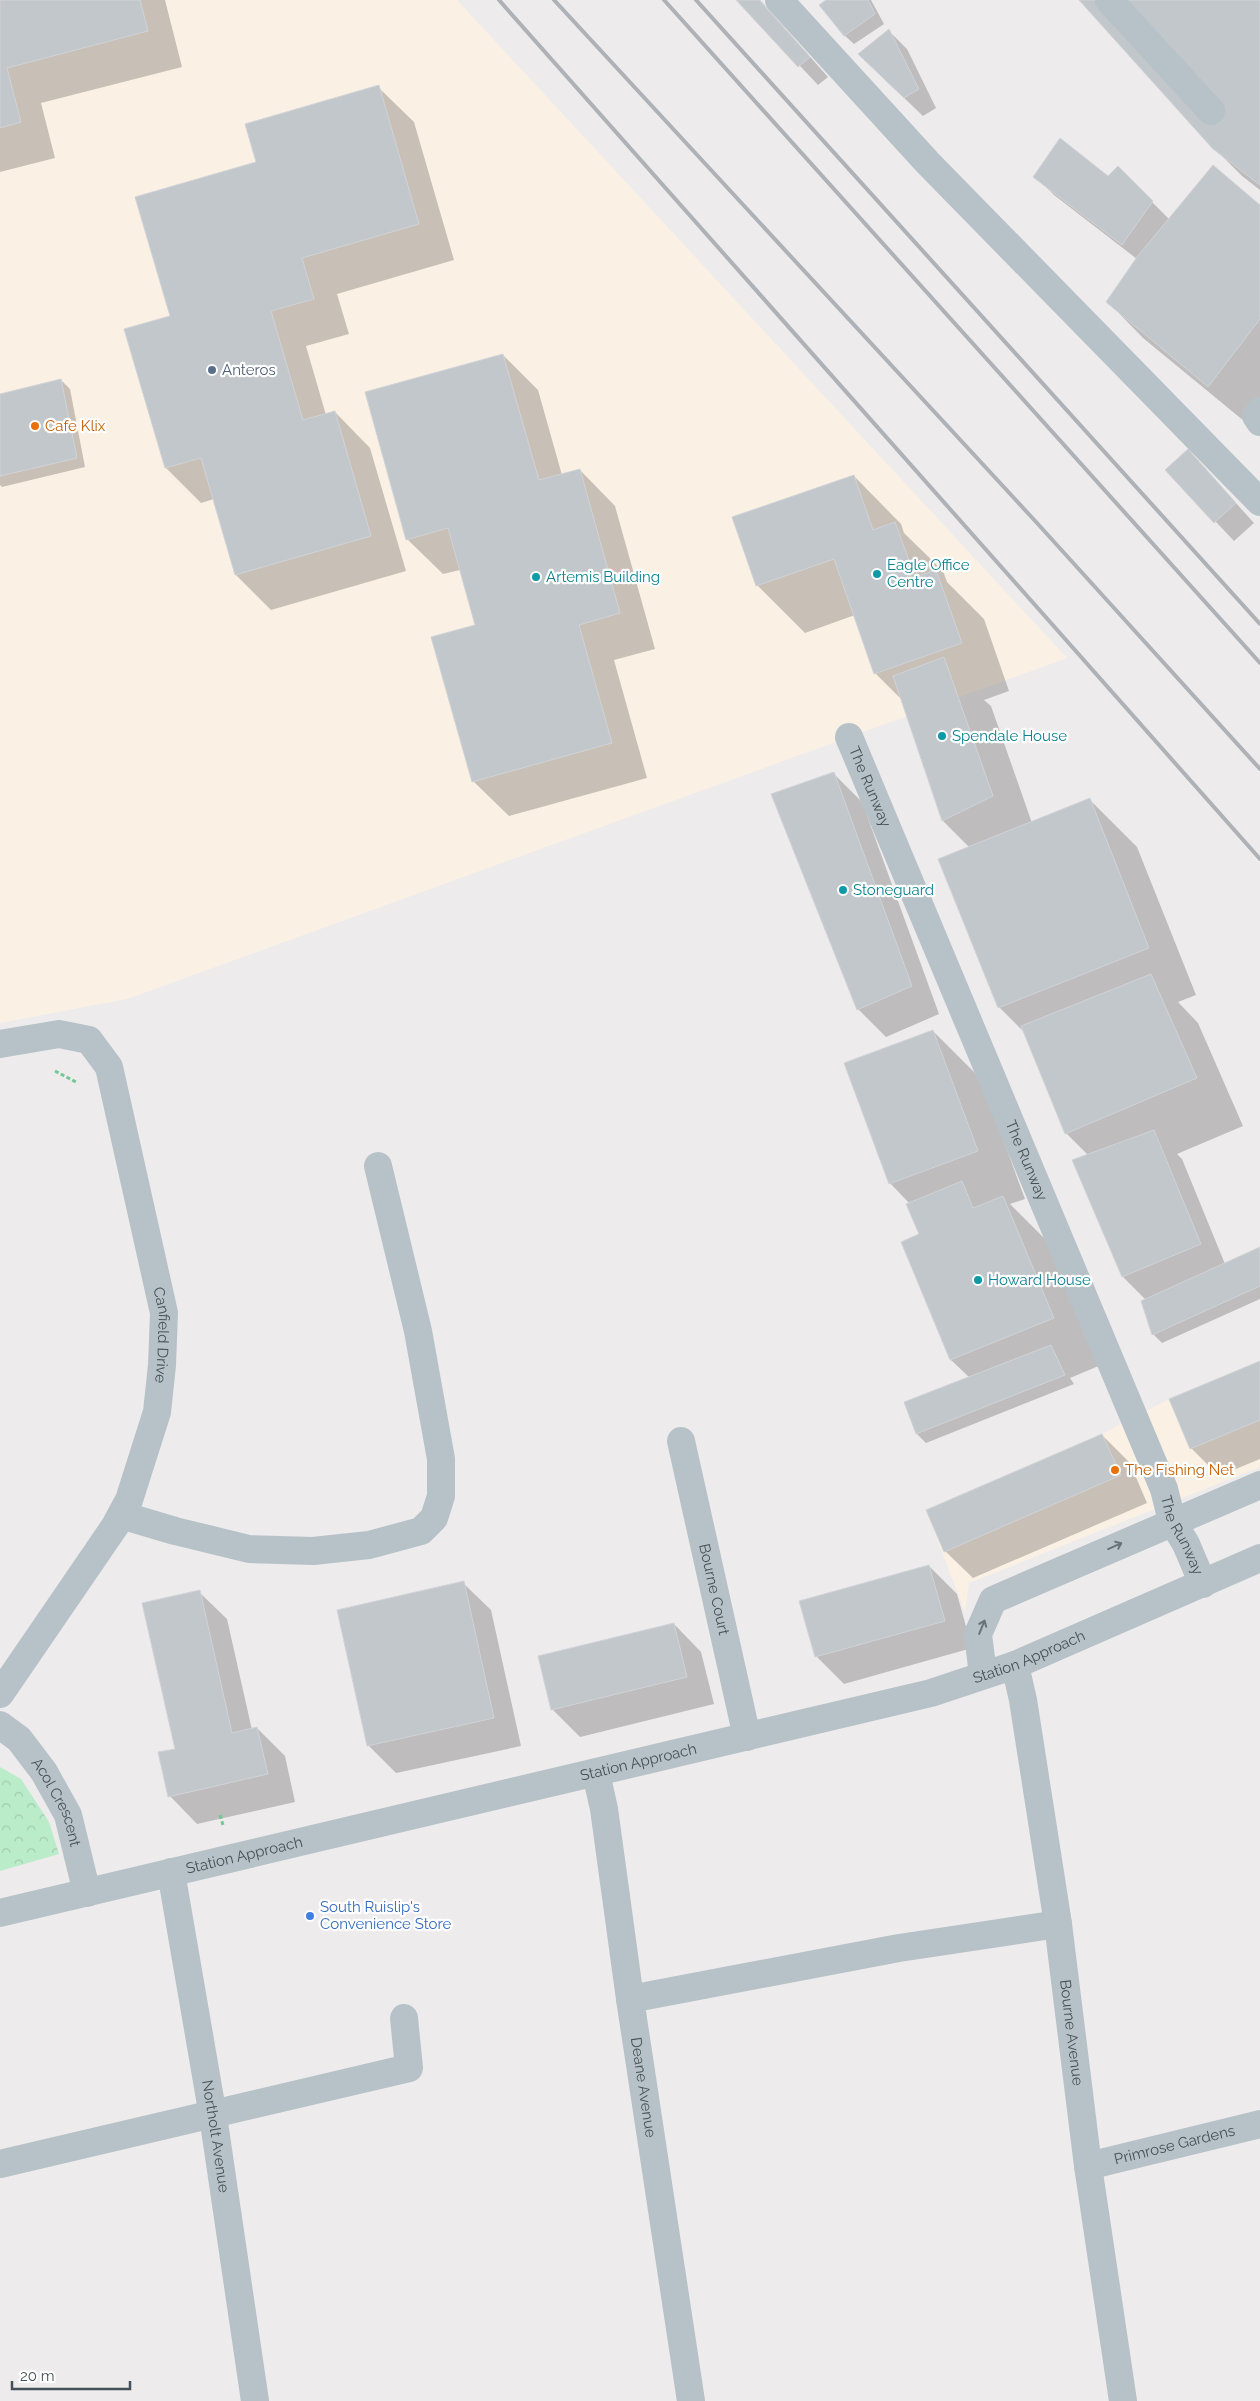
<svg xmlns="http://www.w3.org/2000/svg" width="1260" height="2401" viewBox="0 0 1260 2401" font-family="Raleway,sans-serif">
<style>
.commercial{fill:#faf1e4}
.forest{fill:url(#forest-crowns)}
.shadow{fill:#0003}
.building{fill:#c2c7cb;stroke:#d0d3d7}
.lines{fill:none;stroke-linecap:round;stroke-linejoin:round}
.path{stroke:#74c896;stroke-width:3;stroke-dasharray:4 2.5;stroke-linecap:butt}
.minor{stroke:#b7c2c8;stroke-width:28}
.rail{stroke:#aeb2b6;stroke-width:4}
.oneway{stroke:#67737a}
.service-dot{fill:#5c6f8a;stroke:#fff;stroke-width:2}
.food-dot{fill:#e8710a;stroke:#fff;stroke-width:2}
.culture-dot{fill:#0f9aa8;stroke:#fff;stroke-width:2}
.shop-dot{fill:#3f7fe0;stroke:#fff;stroke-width:2}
.labels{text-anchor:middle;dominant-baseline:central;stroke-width:4.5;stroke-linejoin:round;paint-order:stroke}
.service-label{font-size:15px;fill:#4e5e75;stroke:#fff;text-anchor:start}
.food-label{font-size:15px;fill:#c56008;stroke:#fff;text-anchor:start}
.culture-label{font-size:15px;fill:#0d838f;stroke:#fff;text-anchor:start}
.street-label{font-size:15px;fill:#455158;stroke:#fff}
.shop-label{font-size:15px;fill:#366cbe;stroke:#fff;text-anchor:start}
</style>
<defs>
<pattern id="forest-crowns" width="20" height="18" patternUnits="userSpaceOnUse" patternTransform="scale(1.25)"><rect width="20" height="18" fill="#baecc9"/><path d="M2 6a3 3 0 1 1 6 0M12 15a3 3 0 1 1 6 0" fill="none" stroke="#a1ccaf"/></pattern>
</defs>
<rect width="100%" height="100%" fill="#eeebec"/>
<g class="commercial">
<path d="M0,0H457L1067,658L127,999L0,1023Z"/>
<path d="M1260,1361V1467L969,1583L965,1612L926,1510L1102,1434L1169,1399Z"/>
</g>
<path class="forest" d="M0,1767L21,1779L49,1822L59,1854L0,1871Z"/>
<g class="shadow">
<path d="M0,0H165L182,67L41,103L55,158L0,172Z"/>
<path d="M738,0H760L828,77L818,85Z"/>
<path d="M828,0H871L884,24L854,44L844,35Z"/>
<path d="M1081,0H1260V190L1242,176L1214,148Z"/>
<path d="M888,30L907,49L936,108L923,116L878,73Z"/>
<path d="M378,87L414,122L454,260L337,294L349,334L306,346L326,415L335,412L370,448L406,571L271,610L236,575L214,499L201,503L166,468L126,330L171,317L257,163Z"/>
<path d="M1118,168L1169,219L1260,207V400L1244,421L1143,338L1108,302L1137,259L1054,195L1035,176L1108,178Z"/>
<path d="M503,355L538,390L562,475L580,470L615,506L655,649L614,660L647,778L509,816L473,781L476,626L460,570L443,574L407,539Z"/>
<path d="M61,380L70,389L85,467L2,487L0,485V395Z"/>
<path d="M1167,470H1206L1254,523L1234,541Z"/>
<path d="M854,476L901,524L904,533L943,571L947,582L984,619L1009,691L984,700L991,706L1032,823L1090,800L1137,847L1196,995L1178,1002L1198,1023L1243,1126L1177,1154L1182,1159L1225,1264L1260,1248V1299L1162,1343L1153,1334L1146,1300L1123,1277L1073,1161L1088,1155L1066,1133L1025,1033L999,1007L970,848L943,821L902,700L875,673L855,615L805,633L757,585Z"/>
<path d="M834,774L862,802L939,1014L886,1037L858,1009Z"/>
<path d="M933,1031L981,1079L1025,1199L1010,1204L1051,1245L1101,1365L1070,1378L1074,1384L926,1443L917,1434L906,1403L970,1378L951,1360L903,1242L920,1235L910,1204L890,1183Z"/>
<path d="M1260,1363V1459L1219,1476L1191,1448Z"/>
<path d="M1102,1435L1130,1463L1147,1503L973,1578L945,1551Z"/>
<path d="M929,1566L957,1594L972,1648L844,1684L816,1656Z"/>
<path d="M463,1583L491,1610L521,1746L396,1773L368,1745Z"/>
<path d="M199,1592L227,1619L252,1730L257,1728L285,1756L295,1802L197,1824L170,1796Z"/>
<path d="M674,1624L701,1652L714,1704L580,1737L552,1709Z"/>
</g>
<g class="building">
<path d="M0,0H140L148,31L7,68L21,122L0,128Z"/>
<path d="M736,0H759L810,57L798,67Z"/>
<path d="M826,0H868L875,14L844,36L819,5Z"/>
<path d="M1079,0H1260V185L1213,149Z"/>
<path d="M889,29L919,89L904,98L858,54Z"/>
<path d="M379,85L419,224L302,258L314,299L271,311L303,420L335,411L371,536L235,575L201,458L165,468L124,329L170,316L135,197L256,162L245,124Z"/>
<path d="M1060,138L1108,176L1118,166L1153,201L1122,245L1033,177Z"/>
<path d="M1213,165L1260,205V319L1208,387L1106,302L1137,257Z"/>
<path d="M503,354L539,480L580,469L620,613L579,625L612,743L472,782L431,637L475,625L448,528L406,540L365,392Z"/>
<path d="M61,379L77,458L0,476V394Z"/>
<path d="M1188,449L1236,503L1214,523L1165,470Z"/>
<path d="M854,475L873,530L895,522L915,577L936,570L962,643L874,674L834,559L756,586L732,517Z"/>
<path d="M944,657L993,796L942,821L893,676Z"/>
<path d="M834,772L912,986L857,1010L771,794Z"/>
<path d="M1090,798L1149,948L998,1008L938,859Z"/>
<path d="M1151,974L1197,1078L1065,1134L1021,1026Z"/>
<path d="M933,1030L978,1151L889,1184L844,1063Z"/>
<path d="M1154,1130L1201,1244L1122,1277L1072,1160Z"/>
<path d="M962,1181L973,1208L1003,1196L1054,1318L950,1360L901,1242L919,1234L906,1204Z"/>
<path d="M1260,1247V1286L1152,1335L1141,1301Z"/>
<path d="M1051,1345L1065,1375L916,1434L904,1402Z"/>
<path d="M1260,1361V1420L1190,1449L1169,1399Z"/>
<path d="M1102,1434L1121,1475L944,1552L926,1510Z"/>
<path d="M929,1565L945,1621L815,1657L799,1601Z"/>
<path d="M464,1581L494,1718L367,1746L337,1610Z"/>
<path d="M200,1590L232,1733L257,1727L268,1774L168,1797L158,1752L175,1749L142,1603Z"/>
<path d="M674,1623L687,1677L551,1710L538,1656Z"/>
</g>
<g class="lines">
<g class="path">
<path d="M55,1071L76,1082"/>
<path d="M220,1815L223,1825"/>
</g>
<g class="minor">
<path d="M779,0L928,163L1260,502"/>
<path d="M1109,0L1211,111"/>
<path d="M1260,411L1256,416L1260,422"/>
<path id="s1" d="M849,737L1164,1489L1172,1521L1186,1544L1203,1584"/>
<path id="s2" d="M0,1044L59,1034L89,1040L109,1067L164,1313L162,1365L157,1412L129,1500L115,1526L0,1694"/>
<path id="s3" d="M681,1441L747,1737"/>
<path d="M121,1515L175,1531L249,1549L313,1551L369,1545L421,1531L434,1518L441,1496V1459L418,1331L378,1166"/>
<path id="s4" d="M1015,1665L1023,1700L1058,1924L1088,2166L1123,2401"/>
<path d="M983,1675L978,1634L993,1600L1260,1485"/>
<path id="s5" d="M0,1725L19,1739L44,1772L68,1815L87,1893"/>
<path id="s6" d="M596,1773L604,1809L630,1999L691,2401"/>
<path id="s7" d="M171,1872L213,2116L255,2401"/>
<path id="s8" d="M0,1913L931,1693L1015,1665L1260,1558"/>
<path d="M630,1999L899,1948L1058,1924"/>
<path d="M0,2164L409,2068L404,2018"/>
<path id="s9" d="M1088,2166L1260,2124"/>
</g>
<g class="rail">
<path d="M499,0L1260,859"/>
<path d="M554,0L1037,523L1260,769"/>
<path d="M664,0L1260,663"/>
<path d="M696,0L1260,624"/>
</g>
</g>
<defs><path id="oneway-shaft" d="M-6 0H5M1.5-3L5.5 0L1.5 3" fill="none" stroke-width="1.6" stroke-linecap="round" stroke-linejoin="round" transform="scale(1.25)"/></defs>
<g class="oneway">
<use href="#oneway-shaft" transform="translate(1115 1546) rotate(-24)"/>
<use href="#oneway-shaft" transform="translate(982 1627) rotate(-68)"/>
</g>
<circle class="service-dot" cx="212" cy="370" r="5"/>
<g class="food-dot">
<circle cx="35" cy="426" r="5"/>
<circle cx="1115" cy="1470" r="5"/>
</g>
<g class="culture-dot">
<circle cx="877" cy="574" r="5"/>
<circle cx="536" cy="577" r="5"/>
<circle cx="942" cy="736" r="5"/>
<circle cx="843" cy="890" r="5"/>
<circle cx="978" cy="1280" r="5"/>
</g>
<circle class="shop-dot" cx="310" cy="1916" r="5"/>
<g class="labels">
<g class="service-label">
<text x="222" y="370">Anteros</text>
</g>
<g class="food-label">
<text x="45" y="426">Cafe Klix</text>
<text x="1125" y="1470">The Fishing Net</text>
</g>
<g class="culture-label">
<text x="887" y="565">Eagle Office<tspan x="887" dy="17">Centre</tspan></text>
<text x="546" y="577">Artemis Building</text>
<text x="952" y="736">Spendale House</text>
<text x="853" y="890">Stoneguard</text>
<text x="988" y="1280">Howard House</text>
</g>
<g class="street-label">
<text stroke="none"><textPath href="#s1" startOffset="54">The Runway</textPath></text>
<text stroke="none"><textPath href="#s1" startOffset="459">The Runway</textPath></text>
<text stroke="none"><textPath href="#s2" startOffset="398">Canfield Drive</textPath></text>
<text stroke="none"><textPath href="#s1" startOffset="865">The Runway</textPath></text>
<text stroke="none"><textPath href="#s3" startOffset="152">Bourne Court</textPath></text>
<text stroke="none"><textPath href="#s8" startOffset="1061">Station Approach</textPath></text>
<text stroke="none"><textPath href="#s8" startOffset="656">Station Approach</textPath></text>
<text stroke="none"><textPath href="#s5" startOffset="98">Acol Crescent</textPath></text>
<text stroke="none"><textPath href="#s8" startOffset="251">Station Approach</textPath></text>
<text stroke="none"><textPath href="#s4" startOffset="372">Bourne Avenue</textPath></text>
<text stroke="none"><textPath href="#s6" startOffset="318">Deane Avenue</textPath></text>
<text stroke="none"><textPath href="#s7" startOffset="268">Northolt Avenue</textPath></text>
<text stroke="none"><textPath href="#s9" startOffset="89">Primrose Gardens</textPath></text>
</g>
<g class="shop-label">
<text x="320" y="1907">South Ruislip's<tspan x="320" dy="17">Convenience Store</tspan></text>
</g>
</g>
<path d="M12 2381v8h118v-8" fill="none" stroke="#455158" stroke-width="2.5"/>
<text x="20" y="2381" font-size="15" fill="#455158" stroke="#ffffff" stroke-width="4" paint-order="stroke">20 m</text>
</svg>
